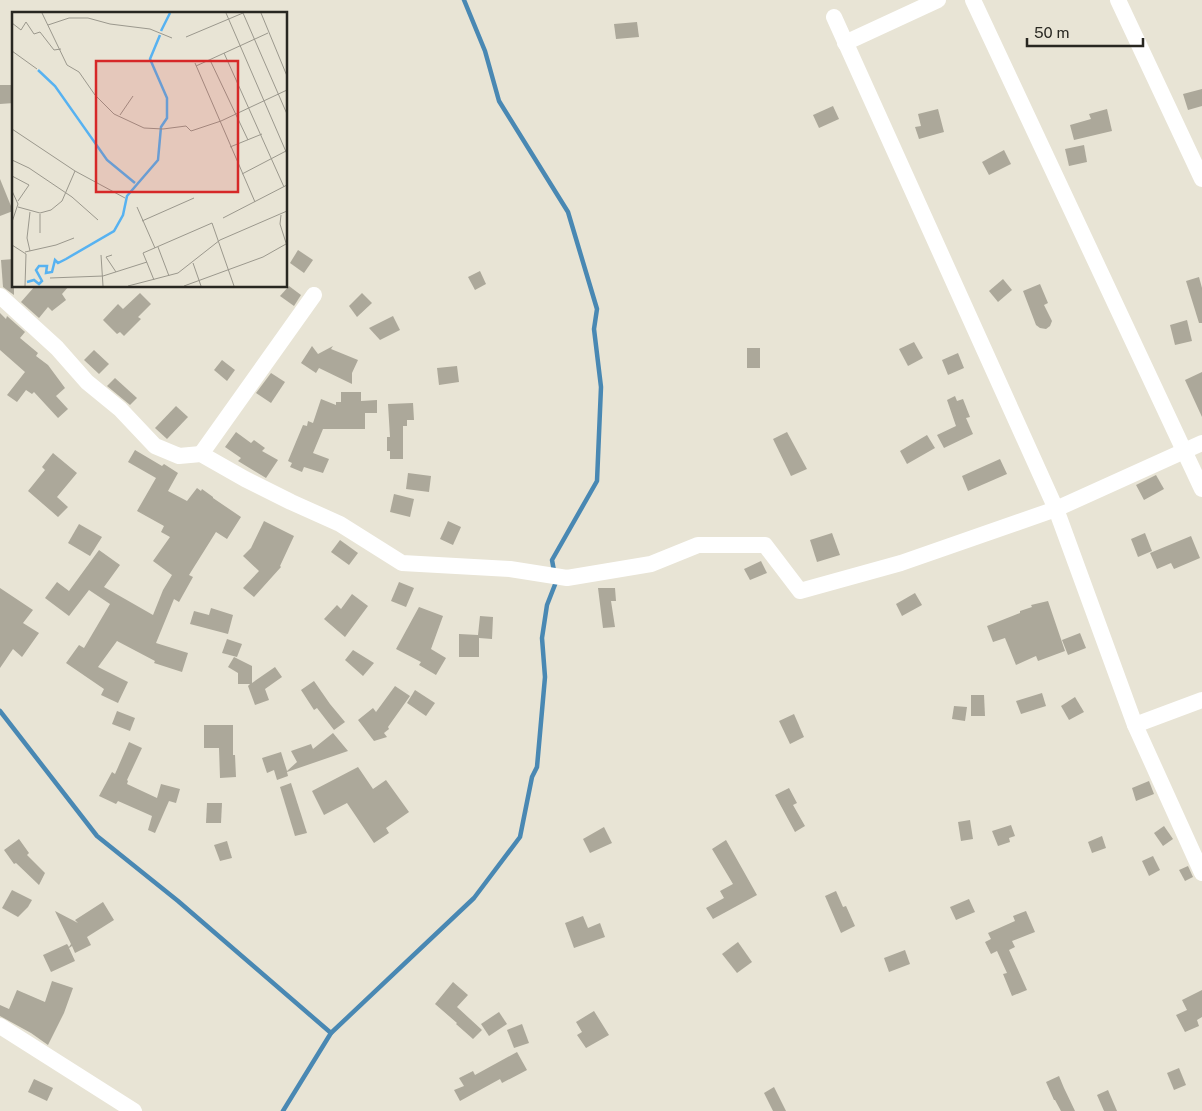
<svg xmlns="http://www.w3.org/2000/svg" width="1202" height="1111" viewBox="0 0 1202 1111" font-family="'Public Sans',sans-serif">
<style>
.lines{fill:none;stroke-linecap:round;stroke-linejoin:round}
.stream{stroke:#4988b3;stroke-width:4.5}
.building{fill:#aca89a}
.minor{stroke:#fff;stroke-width:16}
.inset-river{fill:none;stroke:#57b2f1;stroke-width:2.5}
.inset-road{fill:none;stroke:#9b988d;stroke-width:1}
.view{fill:#d62828;fill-opacity:0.15;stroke:#d62828;stroke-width:2.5}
.inset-edge{fill:none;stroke:#282721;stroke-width:2.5}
</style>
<rect width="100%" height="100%" fill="#e8e4d5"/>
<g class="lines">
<g class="stream">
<path d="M0,711L97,836L178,901L331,1033"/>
<path d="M283,1111L331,1033L474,898L520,837L532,777L537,767L545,677L542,638L547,605L556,582L552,560L597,481L601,387L594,329L597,309L568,212L499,101L485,51L464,0"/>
</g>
</g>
<g class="building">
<path d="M637,22L639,37L616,39L614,24Z"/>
<path d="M0,85H14V103L0,104Z"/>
<path d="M1202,89V106L1188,110L1183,94Z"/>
<path d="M833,106L839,119L819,128L813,115Z"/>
<path d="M938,109L944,132L919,139L915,127L921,126L918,114Z"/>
<path d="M1107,109L1112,131L1074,140L1070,125L1091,119L1089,114Z"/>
<path d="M1084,145L1087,162L1069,166L1065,149Z"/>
<path d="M1004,150L1011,164L989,175L982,162Z"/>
<path d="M0,179L13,211L0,216Z"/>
<path d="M298,250L313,260L304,273L290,263Z"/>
<path d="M14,259V295L3,287L1,260Z"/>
<path d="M480,271L486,284L475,290L468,277Z"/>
<path d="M1199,277L1202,288V323H1199L1186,281Z"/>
<path d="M1003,279L1012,290L998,302L989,291Z"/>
<path d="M1040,284L1048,303L1044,305L1052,321L1050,326L1046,329L1040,328L1036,325L1023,291Z"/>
<path d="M35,286H69L62,294L66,300L52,311L48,307L39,318L21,302Z"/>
<path d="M289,286L301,295L294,306L280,296Z"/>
<path d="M140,293L151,304L138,317L141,319L124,336L120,332L117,334L103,320L118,304L123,309Z"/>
<path d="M362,293L372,303L357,317L349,306Z"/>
<path d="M0,313L6,319L7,316L25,332L20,338L38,353L36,356L48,365L65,388L56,396L68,409L58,418L34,392L32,394L26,390L17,402L7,395L25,372L0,350Z"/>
<path d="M393,316L400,330L380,340L369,328Z"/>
<path d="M1187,320L1192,341L1175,345L1170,325Z"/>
<path d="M914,342L923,358L908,366L899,349Z"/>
<path d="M312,346L318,354L333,346L331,349L358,360L352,373V384L319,368L316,373L301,363Z"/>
<rect x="747" y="348" width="13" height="20"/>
<path d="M94,350L109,364L99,374L84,360Z"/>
<path d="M958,353L964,368L948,375L942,360Z"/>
<path d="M222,360L235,370L227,381L214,370Z"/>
<path d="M457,366L459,382L439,385L437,368Z"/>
<path d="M1202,372V417L1185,380Z"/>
<path d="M271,373L285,382L271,403L256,393Z"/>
<path d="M115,378L137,398L130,405L107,386Z"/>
<path d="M341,392H361V401L377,400V413H365V429H323L313,453L329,459L323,473L304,467L302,472L290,467L292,463L288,461L303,425L307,426L308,421L313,423L321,399L336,405V402H341Z"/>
<path d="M955,396L957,401L963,399L970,417L966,418L973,434L944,448L937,435L956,426L947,400Z"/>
<path d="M413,403L414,420H407V426H403V459H390V451H387V437H390L388,404Z"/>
<path d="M176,406L188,417L167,439L155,428Z"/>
<path d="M236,432L251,443L254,440L265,448L262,451L278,460L266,478L238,461L241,458L225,447Z"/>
<path d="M787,432L807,469L791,476L773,439Z"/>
<path d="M927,435L935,448L907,464L900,451Z"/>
<path d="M135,450L162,466L164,464L178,473L168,491L187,501L197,488L201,491L202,489L213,497V498L241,517L227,539L216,532L189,575L193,577L179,602L174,599L156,643L188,653L182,672L154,663L155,661L117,641L98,667L128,682L118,703L101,695L104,689L66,663L79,645L84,648L110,604L89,590L69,616L45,598L57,582L69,591L99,550L120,565L104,587L153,615L163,590L172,575L153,561L170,537L161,532L164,526L137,511L156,478L128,462Z"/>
<path d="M53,453L77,473L57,497L68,507L58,517L28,491L45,470L42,467Z"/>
<path d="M1000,459L1007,474L968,491L962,476Z"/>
<path d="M408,473L431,476L429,492L406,489Z"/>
<path d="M1156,475L1164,489L1144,500L1136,485Z"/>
<path d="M394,494L414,499L410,517L390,512Z"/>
<path d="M264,521L294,536L280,566L281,567L254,597L243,588L259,571L243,556L251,548Z"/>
<path d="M448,521L461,527L453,545L440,539Z"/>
<path d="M79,524L102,537L90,556L68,543Z"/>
<path d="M832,533L840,555L817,562L810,540Z"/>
<path d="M1145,533L1152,551L1138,557L1131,539Z"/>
<path d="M1191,536L1200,558L1174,569L1171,563L1157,569L1150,553Z"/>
<path d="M340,540L358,553L349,565L331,552Z"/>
<path d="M761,561L767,573L750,580L744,569Z"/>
<path d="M399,582L414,588L406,607L391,601Z"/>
<path d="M0,588L33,610L23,623L39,633L22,657L13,649L0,668Z"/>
<path d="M598,588H615L616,601H611L615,627L603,628Z"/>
<path d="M915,593L922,605L902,616L896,604Z"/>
<path d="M352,594L368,606L345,637L324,619L337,605L341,609Z"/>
<path d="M1048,601L1065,651L1038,661L1036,656L1016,665L1005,638L993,642L987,626L1020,613V611L1032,607L1031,605Z"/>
<path d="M419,607L443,616L431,649L446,658L436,675L419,665L421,662L396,649Z"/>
<path d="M211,608L233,615L228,634L190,624L194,611L209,615Z"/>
<path d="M480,616L493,617L492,639L479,638V657H459V634L478,635Z"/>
<path d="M1080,633L1086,648L1068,655L1062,640Z"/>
<path d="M227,639L242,644L237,657L222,653Z"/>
<path d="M353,650L374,663L363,676L345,660Z"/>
<path d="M234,657L252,666V683L275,667L282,677L265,689L269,700L255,705L248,686L250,684H238V673L228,667Z"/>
<path d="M314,681L330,704L345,722L334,730L317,708L314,710L301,690Z"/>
<path d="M395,686L410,696L388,727L389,729L384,733L387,737L374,741L358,720L373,708L376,712Z"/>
<path d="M415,690L435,703L426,716L407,703Z"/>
<path d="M1042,693L1046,706L1021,714L1016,701Z"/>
<path d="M971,695H984L985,716H971Z"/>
<path d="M1075,697L1084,712L1069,720L1061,706Z"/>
<path d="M954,706L967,707L965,721L952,719Z"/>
<path d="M117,711L135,718L130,731L112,724Z"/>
<path d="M794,714L804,737L790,744L779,721Z"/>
<path d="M204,725H233V755H235L236,777L220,778L219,748H204Z"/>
<path d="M333,733L348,751L287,772L288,776L277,780L274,770L267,773L262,758L281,752L287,771L297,762L291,751L311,744L313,749Z"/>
<path d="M129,742L142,748L127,780L128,781L127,784L157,798L161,784L180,789L176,803L169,801L155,833L148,830L152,816L118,801L116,804L99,796L112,772L115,774Z"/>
<path d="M358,767L373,789L386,780L409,812L386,828L389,833L374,843L347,803L324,815L312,791Z"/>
<path d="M1149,781L1154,794L1136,801L1132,788Z"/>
<path d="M291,783L307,833L295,836L280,787Z"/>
<path d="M789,788L797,803L793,805L805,826L795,832L775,795Z"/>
<path d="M207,803H222L221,823H206Z"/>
<path d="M970,820L973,839L961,841L958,822Z"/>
<path d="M1011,825L1015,836L1009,838L1010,842L998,846L992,831Z"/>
<path d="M1164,826L1173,839L1163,846L1154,833Z"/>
<path d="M604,827L612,843L590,853L583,839Z"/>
<path d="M1102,836L1106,848L1092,853L1088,842Z"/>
<path d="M19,839L29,853L27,855L45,873L39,885L16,863L14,864L4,850Z"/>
<path d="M726,840L757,895L713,919L706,908L724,898L720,891L733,884L712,849Z"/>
<path d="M227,841L232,858L220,861L214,845Z"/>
<path d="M1153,856L1160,870L1149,876L1142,861Z"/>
<path d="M1188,866L1193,877L1185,881L1179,870Z"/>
<path d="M12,890L32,900L28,907L18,917L2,908Z"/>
<path d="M836,891L843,907L846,906L855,926L841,933L825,896Z"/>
<path d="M969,899L975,912L956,920L950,907Z"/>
<path d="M103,902L114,920L87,937L91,945L75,953L72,946L69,948L75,961L51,972L43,955L67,944L69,947L71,944L55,911L78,923L75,920Z"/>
<path d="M1026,911L1035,932L1012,941L1015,947L1009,950L1027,990L1012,996L1003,974L1007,973L997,951L991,954L985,942L991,939L988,933L1015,921L1013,916Z"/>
<path d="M583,916L588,928L600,923L605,937L574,948L565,923Z"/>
<path d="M738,942L752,962L737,973L722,954Z"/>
<path d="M905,950L910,964L889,972L884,958Z"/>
<path d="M52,981L73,988L64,1013L48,1045L31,1033L0,1016V1005L9,1009L17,990L45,1002Z"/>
<path d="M453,982L468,995L457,1007L482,1030L473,1039L456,1024L457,1023L435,1004Z"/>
<path d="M1202,990V1017L1197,1020L1199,1026L1185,1032L1176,1015L1187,1010L1182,1000Z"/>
<path d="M594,1011L609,1035L586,1048L577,1035L582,1032L576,1022Z"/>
<path d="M499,1012L507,1024L489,1036L481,1024Z"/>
<path d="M522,1024L529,1043L514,1048L507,1030Z"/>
<path d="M517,1052L527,1070L502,1083L500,1079L460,1101L454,1090L464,1086L459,1078L473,1071L475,1075Z"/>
<path d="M1179,1068L1186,1085L1174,1090L1167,1073Z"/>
<path d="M1059,1076L1064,1088L1075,1111H1061L1055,1100H1054L1046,1082Z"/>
<path d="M34,1079L53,1088L47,1101L28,1092Z"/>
<path d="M774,1087L786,1111H773L764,1093Z"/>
<path d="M1108,1090L1117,1111H1104L1097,1095Z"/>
</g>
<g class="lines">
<g class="minor">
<path d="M973,0L1202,489"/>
<path d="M1118,0L1202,179"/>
<path d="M834,17L1056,509L1135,725L1202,873"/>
<path d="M845,43L938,0"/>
<path d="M0,296L57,348L87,382L120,409L155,446L179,456L201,454L245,479L291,502L340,524L402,563L510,569L567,578L651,564L698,545H765L800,591L901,563L1056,509L1202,443"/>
<path d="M201,454L314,295"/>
<path d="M1135,725L1202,700"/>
<path d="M0,1026L134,1111"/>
</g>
</g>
<g transform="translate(12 12)">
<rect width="275" height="275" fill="#e8e4d5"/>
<path class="inset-river" d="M149,19L158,1M26,58L43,74L95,148L123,171M15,270L22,268L27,272L30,269L24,258L27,254H35L34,261L40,260L43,248L46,251L54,247L102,219L111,203L115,184L146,148L149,115L155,106V86L138,47L148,23"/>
<path class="inset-road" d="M30,1L55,53L67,60L83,83L102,102L132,116L151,117L174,114L179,119L209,109L275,78M214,1L275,142M231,1L275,102M249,1L275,64M0,11L9,18L14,10L22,22L28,20L42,38L49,37M36,13L57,6H76L98,12L138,17L160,26M174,25L231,1M0,39L25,57M212,41L272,175M198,48L236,128M183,51L243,190M184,54L256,21M108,103L121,84M0,117L63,159L113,186M218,135L250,122M0,148L17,156L60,185L86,208M230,162L274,139M0,164L17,173L6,189M0,179L6,192L0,210M6,195L28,201L39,198L50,189L63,159M125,195L143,236M18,200L15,226L18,239M269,203L268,212L275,234M211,206L275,173M130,209L182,186M28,221V202M0,233L14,242L13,274M146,235L157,264M13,240L44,233L62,226M89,243L91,274M100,243L94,245L104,260M181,251L189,274M38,266L91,264L135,250M142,268L131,241L200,211L222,274M116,274L166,261L208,228L275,199M172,274L251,245L274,232"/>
<path class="view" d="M84,49H226V180H84Z"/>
<rect width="275" height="275" class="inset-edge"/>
</g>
<path d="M1027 38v8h116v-8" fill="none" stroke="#282721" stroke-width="2.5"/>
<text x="1034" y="38" font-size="15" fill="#282721" stroke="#e8e4d5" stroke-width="4" paint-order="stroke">50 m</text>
</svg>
